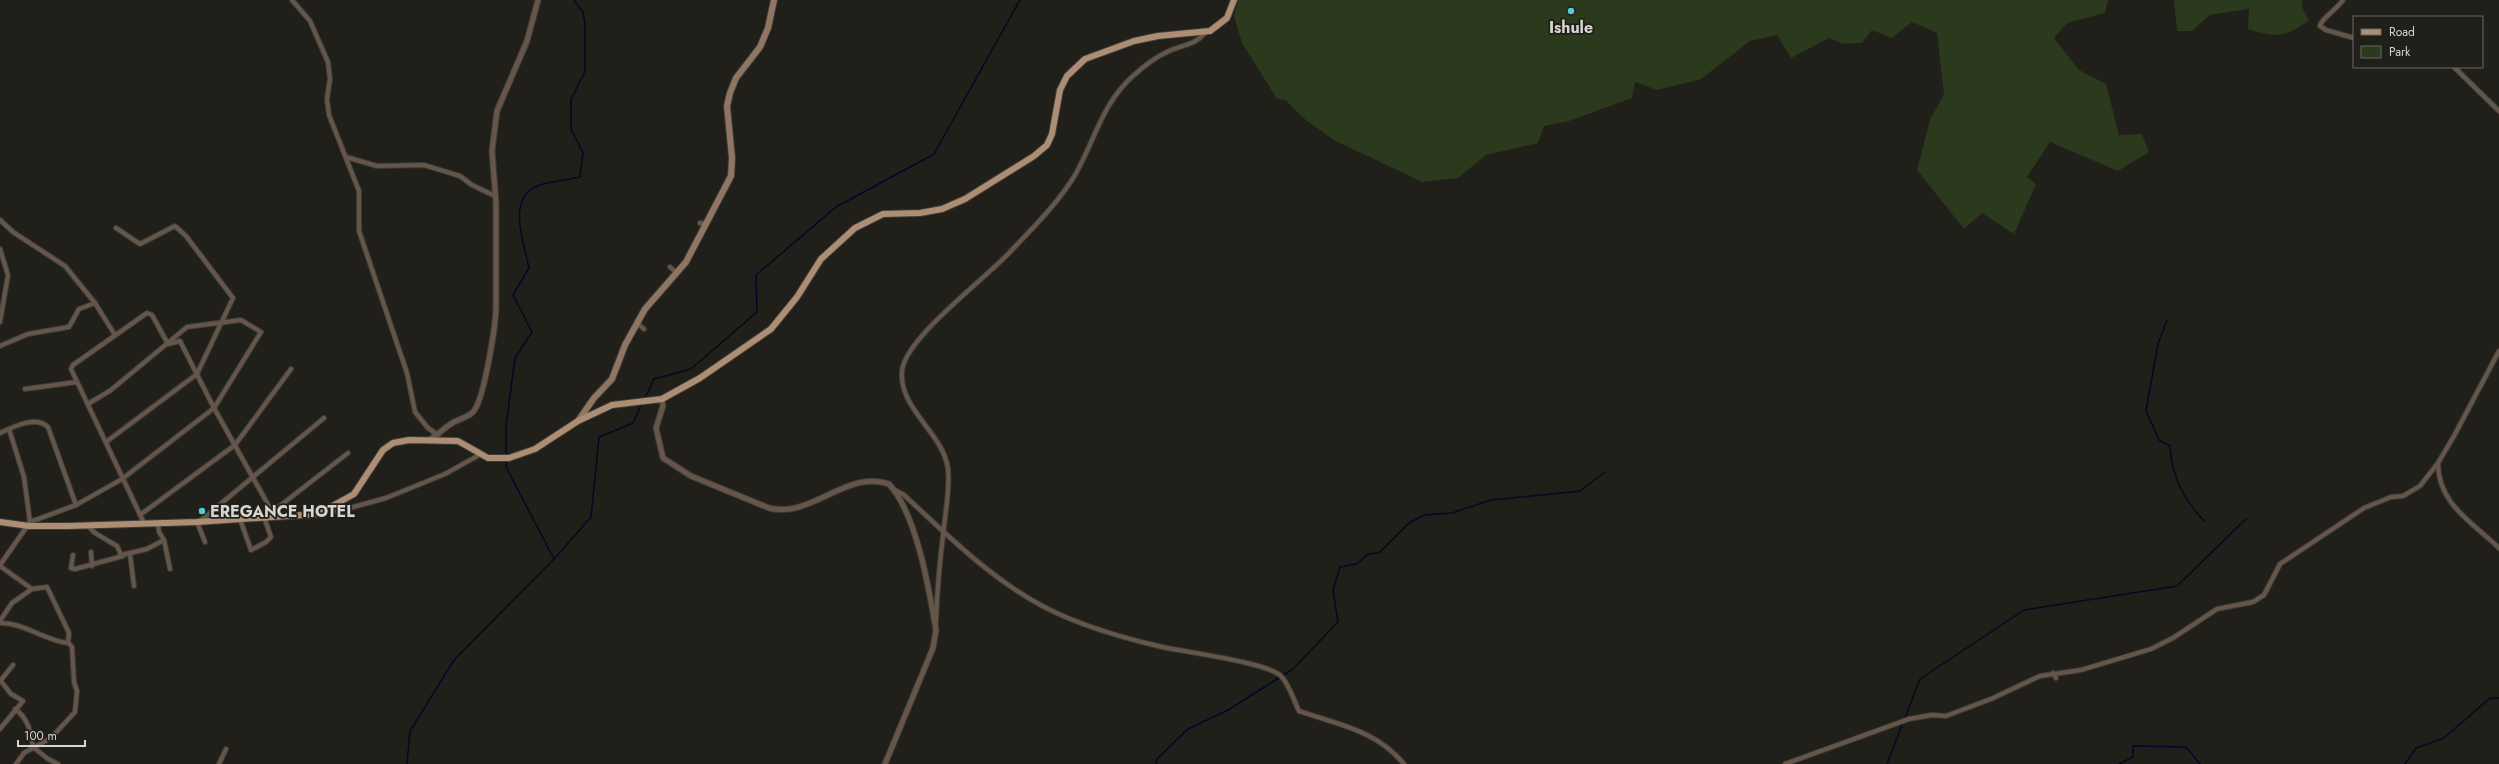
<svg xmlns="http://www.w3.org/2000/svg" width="2499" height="764" viewBox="0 0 2499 764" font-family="Jost,sans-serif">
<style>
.green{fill:#2b391d}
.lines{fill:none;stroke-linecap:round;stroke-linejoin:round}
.stream{stroke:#000a25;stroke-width:1.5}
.minor-casing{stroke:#3d3c36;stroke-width:6}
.tertiary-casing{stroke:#3d3c36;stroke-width:7}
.secondary-casing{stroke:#3d3c36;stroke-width:8}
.primary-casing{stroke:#3d3c36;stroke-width:8}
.minor{stroke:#66564a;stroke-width:4}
.tertiary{stroke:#66564a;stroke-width:5}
.secondary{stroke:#8e7662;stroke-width:6}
.primary{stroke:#ad8e74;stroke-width:6}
.poi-dot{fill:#52ccd5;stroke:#201f19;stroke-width:1.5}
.labels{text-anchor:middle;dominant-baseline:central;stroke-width:3.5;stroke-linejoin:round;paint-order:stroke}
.poi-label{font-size:16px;font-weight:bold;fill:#d6d5d1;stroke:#201f19}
</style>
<rect width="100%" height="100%" fill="#201f19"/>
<g class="green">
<path d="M1238,0H2108L2105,13L2067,23L2054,38L2079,70L2106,84L2119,135L2142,134L2149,152L2118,171L2050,142L2027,177L2036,184L2014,234L1982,213L1964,229L1917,170L1930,120L1944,94L1937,33L1912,22L1892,38L1872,30L1862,43L1843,44L1829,38L1791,58L1777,35L1750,41L1701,79L1657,90L1635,82L1632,98L1569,121L1544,126L1538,143L1486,155L1458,178L1422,182L1334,140L1306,120L1285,100L1277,99L1242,43L1234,16Z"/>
<path d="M2174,0H2302L2303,9L2309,20C2285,38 2276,38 2248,29L2249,9L2210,15L2192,31H2177Z"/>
</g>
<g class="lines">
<g class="stream">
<path d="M2167,320L2158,344L2146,411L2159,440L2170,446C2171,475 2185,501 2205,522"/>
<path d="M644,400L654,379L691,369L757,312L756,275L836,207L934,154L1020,0"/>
<path d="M506,456V426L515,358L532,332L513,295L529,268C524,243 505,196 540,185C553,181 567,180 580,177L583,153L571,129V99L585,71V25L583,12L574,0"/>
<path d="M554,559L591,517L599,437L633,423L642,403"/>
<path d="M407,764L410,731L454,660L554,559L506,467V460"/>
<path d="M1156,764L1157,759L1188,729L1228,710L1293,669L1338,622L1333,590L1340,567L1357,564L1368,554L1379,553L1409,523L1424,515L1452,513L1491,500L1580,491L1605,472"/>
<path d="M1887,764L1920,679L2024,610L2177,586L2247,518"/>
<path d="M2119,764L2133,757V746L2186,747L2200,764"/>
<path d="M2405,764L2416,748L2444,738L2490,698H2499"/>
</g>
<defs>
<g id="minor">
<path d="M292,0L310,21L328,62L330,79L327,99L329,115L359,191V231L407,373L415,412L428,428L438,435"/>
<path d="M2343,0C2338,8 2320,20 2320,26L2326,30L2354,38"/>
<path d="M2454,67L2499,111"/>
<path d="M346,157L377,166L424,165L460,176L472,185L495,196"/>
<path d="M0,220L13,232L65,266L95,303"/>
<path d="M700,223L706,224"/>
<path d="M0,249L8,275L0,322"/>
<path d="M670,267L677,273"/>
<path d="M637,323L644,329"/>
<path d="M0,346L28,334L69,327L79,309L95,303L115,335"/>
<path d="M25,389L77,382"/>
<path d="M9,429L24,477L30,522"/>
<path d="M0,433C13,427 36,415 48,427L76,505"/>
<path d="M106,442L197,374L233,298L186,236L175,226L140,244L116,228"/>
<path d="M2438,463C2438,504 2472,522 2499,548"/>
<path d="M895,490L904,495C944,532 983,571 1030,599C1068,622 1115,636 1158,646C1182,652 1267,662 1281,676C1289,684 1294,701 1299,711C1339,725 1376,730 1404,764"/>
<path d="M327,510L339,511L386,498L445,474L481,454"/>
<path d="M272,512L348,453"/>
<path d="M140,515L235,445L291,369"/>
<path d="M240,519L251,550L266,542L271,537L264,517"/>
<path d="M200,521L324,418"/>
<path d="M197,522L205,542"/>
<path d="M144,523L71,369L73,365L147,313L152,315L168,344L180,341L214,408L275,517"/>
<path d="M87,525L95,533L117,546L121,555L147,549L164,540L159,532L158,523"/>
<path d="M164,540L170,569"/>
<path d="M91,552L92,566"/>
<path d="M130,554L134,586"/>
<path d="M73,555L71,568L75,569L123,556"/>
<path d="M0,565L30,522L76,505L122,479L214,408L261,332L241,320L187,327L111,390L88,404"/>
<path d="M0,566L32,589L47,587L69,633L68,643C45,641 23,622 0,623"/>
<path d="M0,621L12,603L32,589"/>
<path d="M936,622C937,590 940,559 944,527C946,508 950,488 948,469C943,432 899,410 902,371C905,338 985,279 1009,253C1031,230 1059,202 1075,175C1095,140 1102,103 1134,75C1143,67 1156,57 1167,52C1181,45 1194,46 1205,33"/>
<path d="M2053,673L2056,678"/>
<path d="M0,680L11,694L23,701L0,729"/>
<path d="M1,680L13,665"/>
<path d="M15,709C28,718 31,732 33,747L48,759L58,764"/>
<path d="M16,764L24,753L51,738L75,712L77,691L74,682L72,647L68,642"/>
<path d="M219,764L226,749"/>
<path d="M1785,764L1909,719L1932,715L1946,716L1991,699L2040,676L2081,670L2151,649L2173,638L2217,609L2253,602L2264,595L2280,564L2364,508L2391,497L2403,496L2420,486L2438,463L2454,436L2499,351"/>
</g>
<g id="tertiary">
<path d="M662,399L663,406L656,428L663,458L691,476L769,508C811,519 847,469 889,484C917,515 929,589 936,630L933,648L885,764"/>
<path d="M429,440C438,435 445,427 454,422C460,419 468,417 473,412C484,401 495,328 496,310V203L492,151L497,111L527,41L538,0"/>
</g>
<path id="secondary" d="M578,421L594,398L612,379L625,345L645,309L686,262L731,176L732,158L727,106L730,93L736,78L760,47L768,28L774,0"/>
<path id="primary" d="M0,522L29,526H68L197,522L318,514L354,494L383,450L393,443L409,440L458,441L488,458H509L535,449L578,421L612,405L662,399L700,378L771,329L797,297L821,259L855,228L883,214L920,213L942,209L965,199L1034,156L1047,145L1052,134L1060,90L1067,76L1085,59L1134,41L1158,36L1210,31L1227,18L1234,0"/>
</defs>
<use href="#minor" class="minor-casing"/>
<use href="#tertiary" class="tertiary-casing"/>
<use href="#secondary" class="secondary-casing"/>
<use href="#primary" class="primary-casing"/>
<use href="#minor" class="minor"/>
<use href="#tertiary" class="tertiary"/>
<use href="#secondary" class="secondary"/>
<use href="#primary" class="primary"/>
</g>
<g class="poi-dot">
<circle cx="1571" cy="11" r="4"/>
<circle cx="202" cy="511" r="4"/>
</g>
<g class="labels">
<g class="poi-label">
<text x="1571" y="27">Ishule</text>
<text x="210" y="511" text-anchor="start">EREGANCE HOTEL</text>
</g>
</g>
<rect x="2353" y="16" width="130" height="52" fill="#201f19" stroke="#696863"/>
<rect x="2361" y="29" width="20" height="6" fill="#ad8e74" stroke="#696863"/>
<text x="2389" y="36" font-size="12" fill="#d6d5d1">Road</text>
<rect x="2361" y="46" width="20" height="12" fill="#2b391d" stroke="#696863"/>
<text x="2389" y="56" font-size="12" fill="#d6d5d1">Park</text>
<path d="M18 740v6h67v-6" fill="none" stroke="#d6d5d1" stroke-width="2"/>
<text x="24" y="740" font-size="12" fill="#d6d5d1" stroke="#201f19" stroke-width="3" paint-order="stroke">100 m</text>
</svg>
